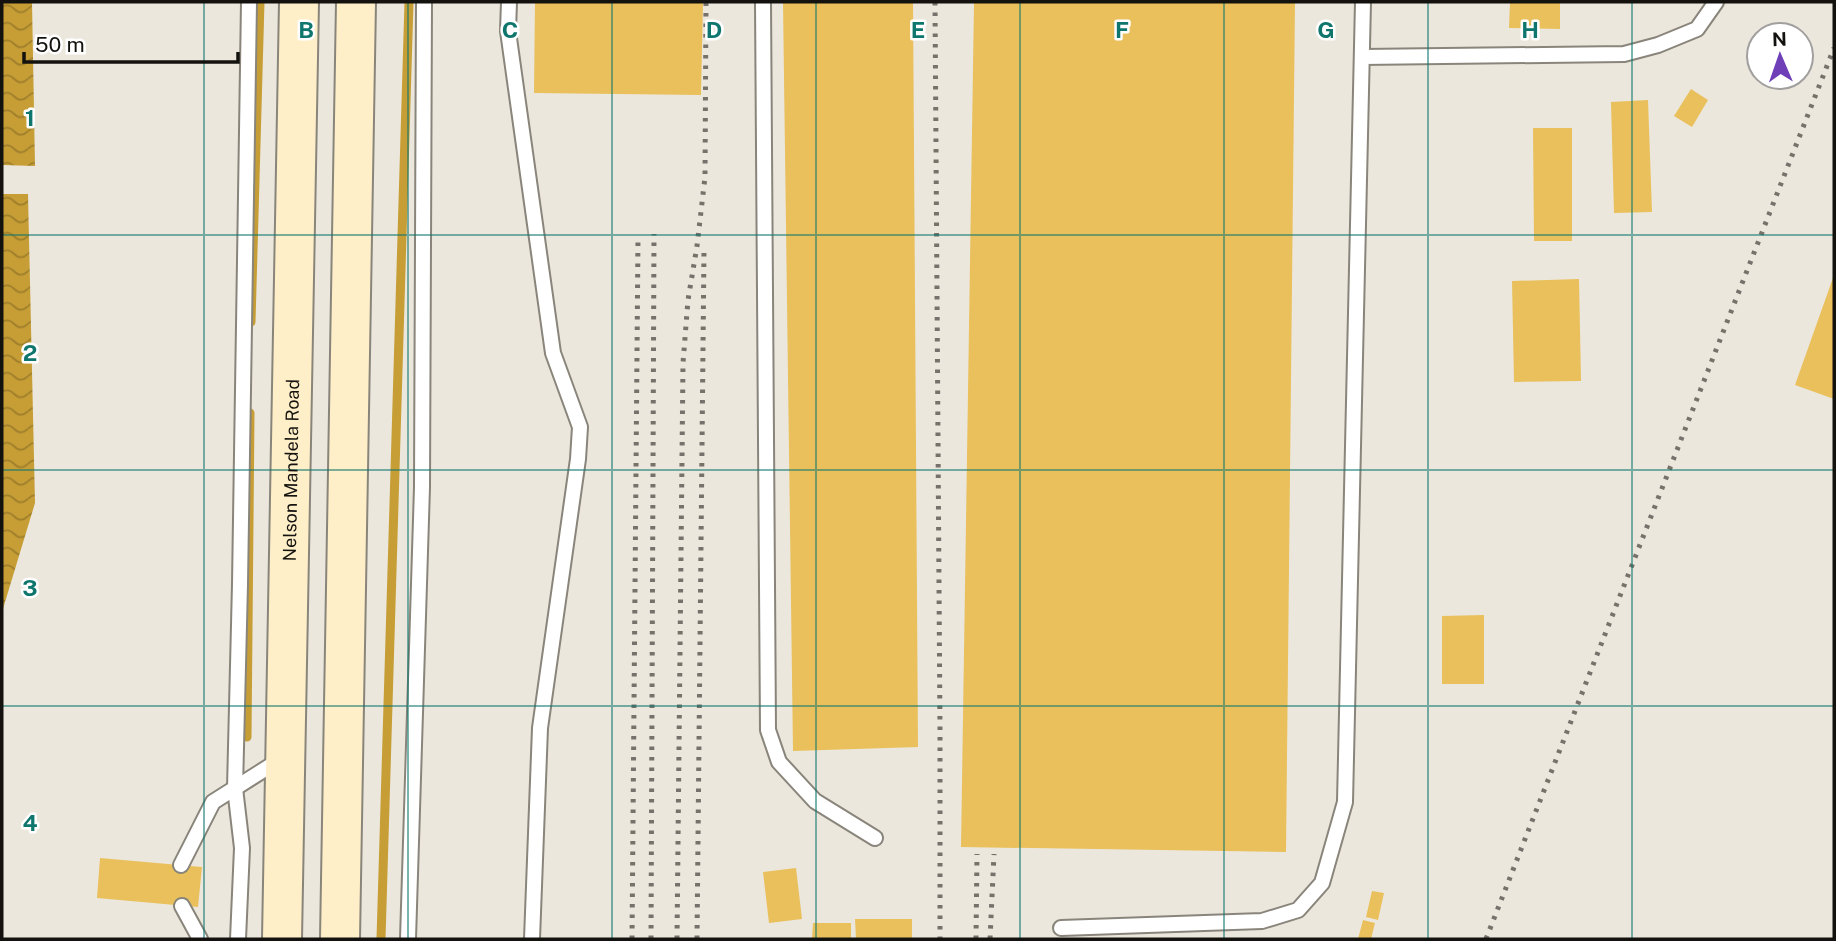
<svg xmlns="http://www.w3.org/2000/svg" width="1836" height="941" viewBox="0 0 1836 941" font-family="'Public Sans',sans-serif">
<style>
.water{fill:url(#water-waves)}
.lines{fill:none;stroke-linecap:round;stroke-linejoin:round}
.stream{stroke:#c69e35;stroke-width:9}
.building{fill:#e9c05b}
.lane-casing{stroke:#89857b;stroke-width:18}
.secondary-casing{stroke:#89857b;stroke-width:42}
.lane{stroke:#fff;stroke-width:14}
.secondary{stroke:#feefc8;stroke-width:38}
.rail{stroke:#76726b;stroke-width:5;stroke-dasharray:3.5 7;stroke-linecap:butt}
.grid{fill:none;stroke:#0f766e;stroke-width:2;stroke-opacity:0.55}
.labels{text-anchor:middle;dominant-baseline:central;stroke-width:5;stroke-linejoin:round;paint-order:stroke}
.street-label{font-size:18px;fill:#14120e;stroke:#fff}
.grid-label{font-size:23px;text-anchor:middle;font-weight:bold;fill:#0f766e;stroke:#fff;stroke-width:5;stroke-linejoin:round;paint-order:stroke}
</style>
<defs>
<pattern id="water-waves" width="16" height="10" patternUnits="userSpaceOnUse" patternTransform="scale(1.75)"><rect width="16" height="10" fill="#c69e35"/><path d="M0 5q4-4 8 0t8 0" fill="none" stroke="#a07f2b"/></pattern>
</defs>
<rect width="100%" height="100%" fill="#ece7dd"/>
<g class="water">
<path d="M2,2H32L35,166L2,165Z"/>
<path d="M2,194H28L35,503L2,612Z"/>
</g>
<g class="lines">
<g class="stream">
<path d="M251,322L260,2"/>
<path d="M247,737L250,413"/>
<path d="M381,939L409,2"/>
</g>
</g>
<g class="building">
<path d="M535,2H703L701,95L534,93Z"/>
<path d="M783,2H913L918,747L793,751Z"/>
<path d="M974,2H1295L1286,852L961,847Z"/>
<path d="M1510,2H1560V29L1509,28Z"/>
<path d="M1691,89L1708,100L1692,127L1674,116Z"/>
<path d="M1648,100L1652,212L1614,213L1611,102Z"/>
<path d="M1533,128H1572V241H1534Z"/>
<path d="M1834,275V399L1795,385Z"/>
<path d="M1579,279L1581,381L1514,382L1512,281Z"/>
<path d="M1484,615V684H1442V616Z"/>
<path d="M100,858L202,867L198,907L97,898Z"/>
<path d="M796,868L802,919L769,923L763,872Z"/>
<path d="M1372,891L1384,893L1378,920L1366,917Z"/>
<path d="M855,919H912V939H856Z"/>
<path d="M1363,920L1375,923L1371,939H1358Z"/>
<path d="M813,923H851V939H812Z"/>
</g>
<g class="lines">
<defs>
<g id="lane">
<path d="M509,2L508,31L553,353L580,427L578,459L540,728L532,939"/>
<path d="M763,2L768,730L779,762L815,801L875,838"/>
<path d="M1362,57L1624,54L1658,45L1697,29L1716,2"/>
<path d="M181,865L213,802L281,759"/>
<path d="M182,906L200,939"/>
<path d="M1061,928L1262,921L1298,910L1322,883L1345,802L1363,2"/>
<path d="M238,939L242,848L235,788L240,584L249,2"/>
<path d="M408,939L422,487L424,2"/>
</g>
<g id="secondary">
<path id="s1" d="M282,939L299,2"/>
<path d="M340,939L356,2"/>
</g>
</defs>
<use href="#lane" class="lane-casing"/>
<use href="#secondary" class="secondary-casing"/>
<use href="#lane" class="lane"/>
<use href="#secondary" class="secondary"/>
<g class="rail">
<path d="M935,2L940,731V939"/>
<path d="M632,939L638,236"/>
<path d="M651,939L654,234"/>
<path d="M677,939L683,363L688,300L697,246L705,177L706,2"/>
<path d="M697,939L704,250"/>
<path d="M976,939L977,854"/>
<path d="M990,939L994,854"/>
<path d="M1486,939L1834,48"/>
</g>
</g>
<path class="grid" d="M204,2V939M408,2V939M612,2V939M816,2V939M1020,2V939M1224,2V939M1428,2V939M1632,2V939M2,235H1834M2,470H1834M2,706H1834"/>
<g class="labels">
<g class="street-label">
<text stroke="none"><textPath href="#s1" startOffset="469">Nelson Mandela Road</textPath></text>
</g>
</g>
<g class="grid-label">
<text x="306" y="38">B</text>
<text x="510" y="38">C</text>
<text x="714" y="38">D</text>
<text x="918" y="38">E</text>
<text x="1122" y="38">F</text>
<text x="1326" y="38">G</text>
<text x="1530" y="38">H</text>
<text x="30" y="126">1</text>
<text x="30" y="361">2</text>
<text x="30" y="596">3</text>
<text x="30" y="831">4</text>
</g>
<rect width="1836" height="941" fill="none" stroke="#14120e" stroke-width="7"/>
<g transform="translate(1780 56) rotate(358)"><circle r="33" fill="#ffffff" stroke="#a1a09f" stroke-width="2"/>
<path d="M0-5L12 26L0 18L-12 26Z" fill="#6e3fb7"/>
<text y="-10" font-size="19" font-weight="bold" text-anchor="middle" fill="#14120e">N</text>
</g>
<path d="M24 52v10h214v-10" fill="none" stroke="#14120e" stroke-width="3.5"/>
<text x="35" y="52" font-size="21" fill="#14120e" stroke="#ffffff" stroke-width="5" paint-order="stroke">50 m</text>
</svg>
